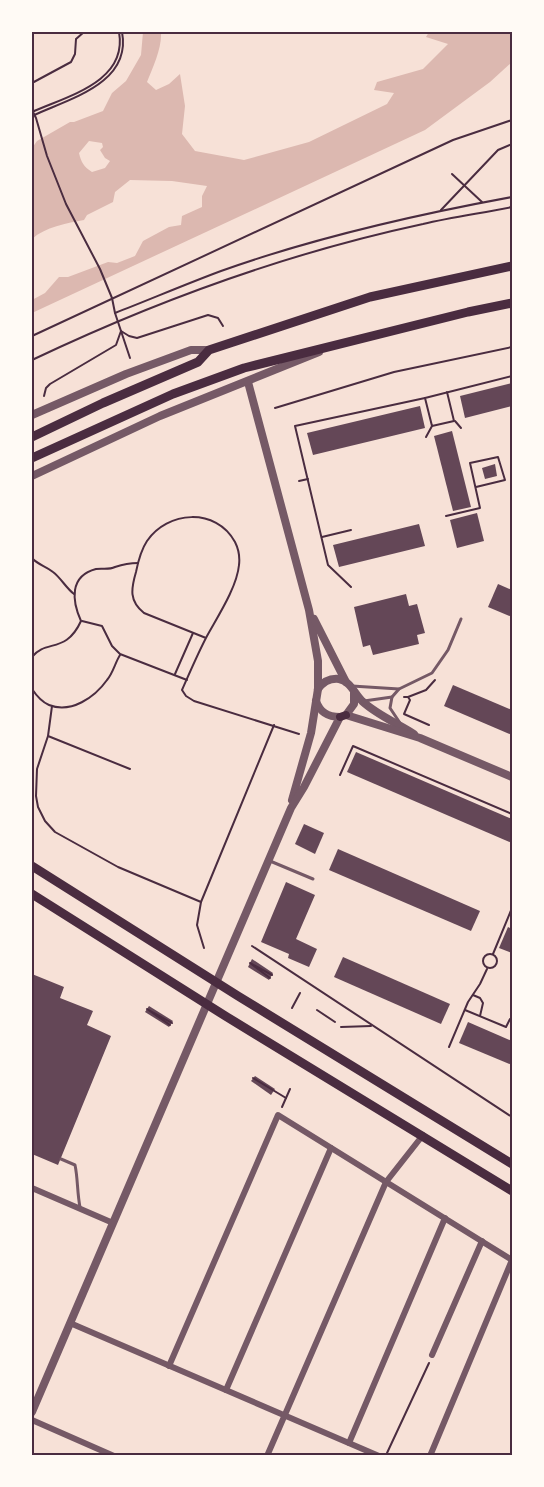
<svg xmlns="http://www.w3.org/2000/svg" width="544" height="1487" viewBox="0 0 544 1487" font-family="'Varela Round',sans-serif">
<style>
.water{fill:#dcb8b0;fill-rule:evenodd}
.building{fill:#644757}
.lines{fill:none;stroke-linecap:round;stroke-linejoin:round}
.path{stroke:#4a2c40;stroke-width:2}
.service{stroke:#755966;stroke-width:3}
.minor{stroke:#755966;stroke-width:6}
.tertiary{stroke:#755966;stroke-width:8}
.secondary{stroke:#4a2c40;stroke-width:8}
.primary{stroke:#4a2c40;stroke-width:9}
.neatline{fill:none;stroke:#4a2c40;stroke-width:2}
</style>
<rect width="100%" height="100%" fill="#f7e1d7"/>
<path class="water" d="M143,32H161C162,48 153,67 147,82L156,90L169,84L180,74L185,106L182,134L195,151L244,160L309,142L387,104L394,93L374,90L377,82L423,69L448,44L426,37L429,32H512V62L490,82L425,130L32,313V300L45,293L59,277H68L108,262L117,263L135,256L143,241L169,227L181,225L182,216L202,207V196L207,186L172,181L130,180L115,192L113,202L87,215L84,220C67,223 45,227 32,239V148L37,141L70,122H74L103,111L112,93L126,81L141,55ZM89,141L102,143L103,147L100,150L105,158L110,161L105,168L92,172C84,167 81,162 79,153Z"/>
<g class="building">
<path d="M512,383V406L465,418L460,396Z"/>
<path d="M420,406L425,428L313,455L307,433Z"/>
<path d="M452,431L471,507L453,511L434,436Z"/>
<path d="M495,464L497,476L485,479L482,468Z"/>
<path d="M477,513L484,541L457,548L450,520Z"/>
<path d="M419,524L425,546L339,567L333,545Z"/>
<path d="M498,584L512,590V617L488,607Z"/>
<path d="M406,594L409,606L417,604L425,633L417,635L419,644L373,655L370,645L363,647L354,607Z"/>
<path d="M453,685L512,710V735L444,706Z"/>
<path d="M356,752L512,819V843L347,772Z"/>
<path d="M304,824L324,833L315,854L295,844Z"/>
<path d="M338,849L480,911L471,931L329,870Z"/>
<path d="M286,882L315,895L296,939L317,949L309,967L288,958L289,954L261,942Z"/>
<path d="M508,927L512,929V953L499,948Z"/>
<path d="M343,957L450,1004L441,1024L334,977Z"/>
<path d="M252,959L273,973L269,980L248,967Z"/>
<path d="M32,974L64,987L60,998L93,1011L87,1025L111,1036L58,1165L32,1154Z"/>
<path d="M149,1006L173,1021L169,1027L145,1012Z"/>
<path d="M468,1022L512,1041V1065L459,1043Z"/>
<path d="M255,1076L275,1089L271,1095L251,1081Z"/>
</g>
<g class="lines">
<g class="path">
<path d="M32,83L71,62L75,54L76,39L84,32"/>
<path d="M32,110L36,118L47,156L66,204L100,269L112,298L115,313L130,358"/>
<path d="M32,112C67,96 128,82 119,32"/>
<path d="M32,116C68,99 132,84 122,32"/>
<path d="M452,174L482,202"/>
<path d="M441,210L498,150L512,144"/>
<path d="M115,313C151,299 186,284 221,271C316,237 414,215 512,197"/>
<path d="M121,331L129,336L137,338L208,315L218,318L223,326"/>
<path d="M32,336L453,140L512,120"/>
<path d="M32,360C156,301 288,253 423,224C452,217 483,213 512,207"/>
<path d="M447,392L454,421L432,426L425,398L512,376"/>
<path d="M44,396L46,388L50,384L116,345L121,331"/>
<path d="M275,408L394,372L512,347"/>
<path d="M455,421L461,428"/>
<path d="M426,437L432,426"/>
<path d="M299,481L308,479"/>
<path d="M446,516L480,508L470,463L498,457L505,480L476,487"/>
<path d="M322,537L351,530"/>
<path d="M32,558C38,565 46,566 53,572C61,578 66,588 74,594"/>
<path d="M351,587L328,565L295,426L425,398"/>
<path d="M82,621L102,626L112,646L120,654L187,680"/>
<path d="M206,638L144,613C129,601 131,589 136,572C138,562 141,550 147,541C167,511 216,507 235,542C238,548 240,557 239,565C237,587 218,616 207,636C198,653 190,672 182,690L186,696L194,701L299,734"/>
<path d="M32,657C46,639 66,654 81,621C72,601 69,576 96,569C102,568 109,570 115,567C124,564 128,563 138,563"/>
<path d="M175,674L193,633"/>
<path d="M32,689C36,695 42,702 49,705C71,714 95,697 107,680C113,673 115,663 120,655"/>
<path d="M404,697H408L410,700L404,714L429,725"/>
<path d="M408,697L426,690L435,680"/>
<path d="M52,706L48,736L37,769L36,796L38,807L45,821L55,832L118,867L201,902L274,725"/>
<path d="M48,736L130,769"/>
<path d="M340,775L353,746L512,814"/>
<path d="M201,902L197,925L204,948"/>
<path d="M252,946L512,1117"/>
<circle cx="490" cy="961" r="7"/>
<path d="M493,954L512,908"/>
<path d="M270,978L250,963L272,975"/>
<path d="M473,995L480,998L483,1003L480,1016"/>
<path d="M292,1008L300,993"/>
<path d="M317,1010L335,1022"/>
<path d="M465,1010L506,1027L510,1019"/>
<path d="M170,1025L147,1009L172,1023"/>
<path d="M341,1027L371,1026"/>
<path d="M449,1047L468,1002L480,984L487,969"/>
<path d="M253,1078L286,1098"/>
<path d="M282,1107L290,1089"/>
<path d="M387,1453L429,1363"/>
</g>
<g class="service">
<path d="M352,686L399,689L432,673L448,650L461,619"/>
<path d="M399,689L392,697L390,708L400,723"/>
<path d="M364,701L392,697"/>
<path d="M270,861L313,879"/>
<path d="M61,1159L75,1165C78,1179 77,1192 80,1207"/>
</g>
<g class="minor">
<path d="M32,1188L113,1223"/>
<path d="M70,1323L379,1456"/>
<path d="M432,1355L482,1241"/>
<path d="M169,1366L278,1115L512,1260"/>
<path d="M226,1390L331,1148"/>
<path d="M32,1420L114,1456"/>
<path d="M349,1443L445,1218"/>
<path d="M267,1456L386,1182L423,1135"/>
<path d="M430,1456L512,1260"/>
</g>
<g class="tertiary">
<path d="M248,382L309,610L318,661V689L311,733L292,800"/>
<path d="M32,415L126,374L191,350H209"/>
<path d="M32,476L160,416L319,352"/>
<path d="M314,619L346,682"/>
<path d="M318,689C323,682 330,678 339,679C350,681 354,693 362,701C377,715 397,723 414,734"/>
<path d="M354,692V704L346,715L420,738L512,777"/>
<path d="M32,1412L291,808L304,787L340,717C327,717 320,712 316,701"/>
</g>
<path class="secondary" d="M340,717L346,715"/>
<g class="primary">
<path d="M32,437L103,403L198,362L209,350L370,297L512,266"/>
<path d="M32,458L173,394L244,368L468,312L512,303"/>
<path d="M32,866L238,996L512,1164"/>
<path d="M32,894L227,1017L512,1191"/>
</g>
</g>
<rect width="544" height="1487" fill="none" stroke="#fffaf5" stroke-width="66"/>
<rect x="33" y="33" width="478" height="1421" class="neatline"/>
</svg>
